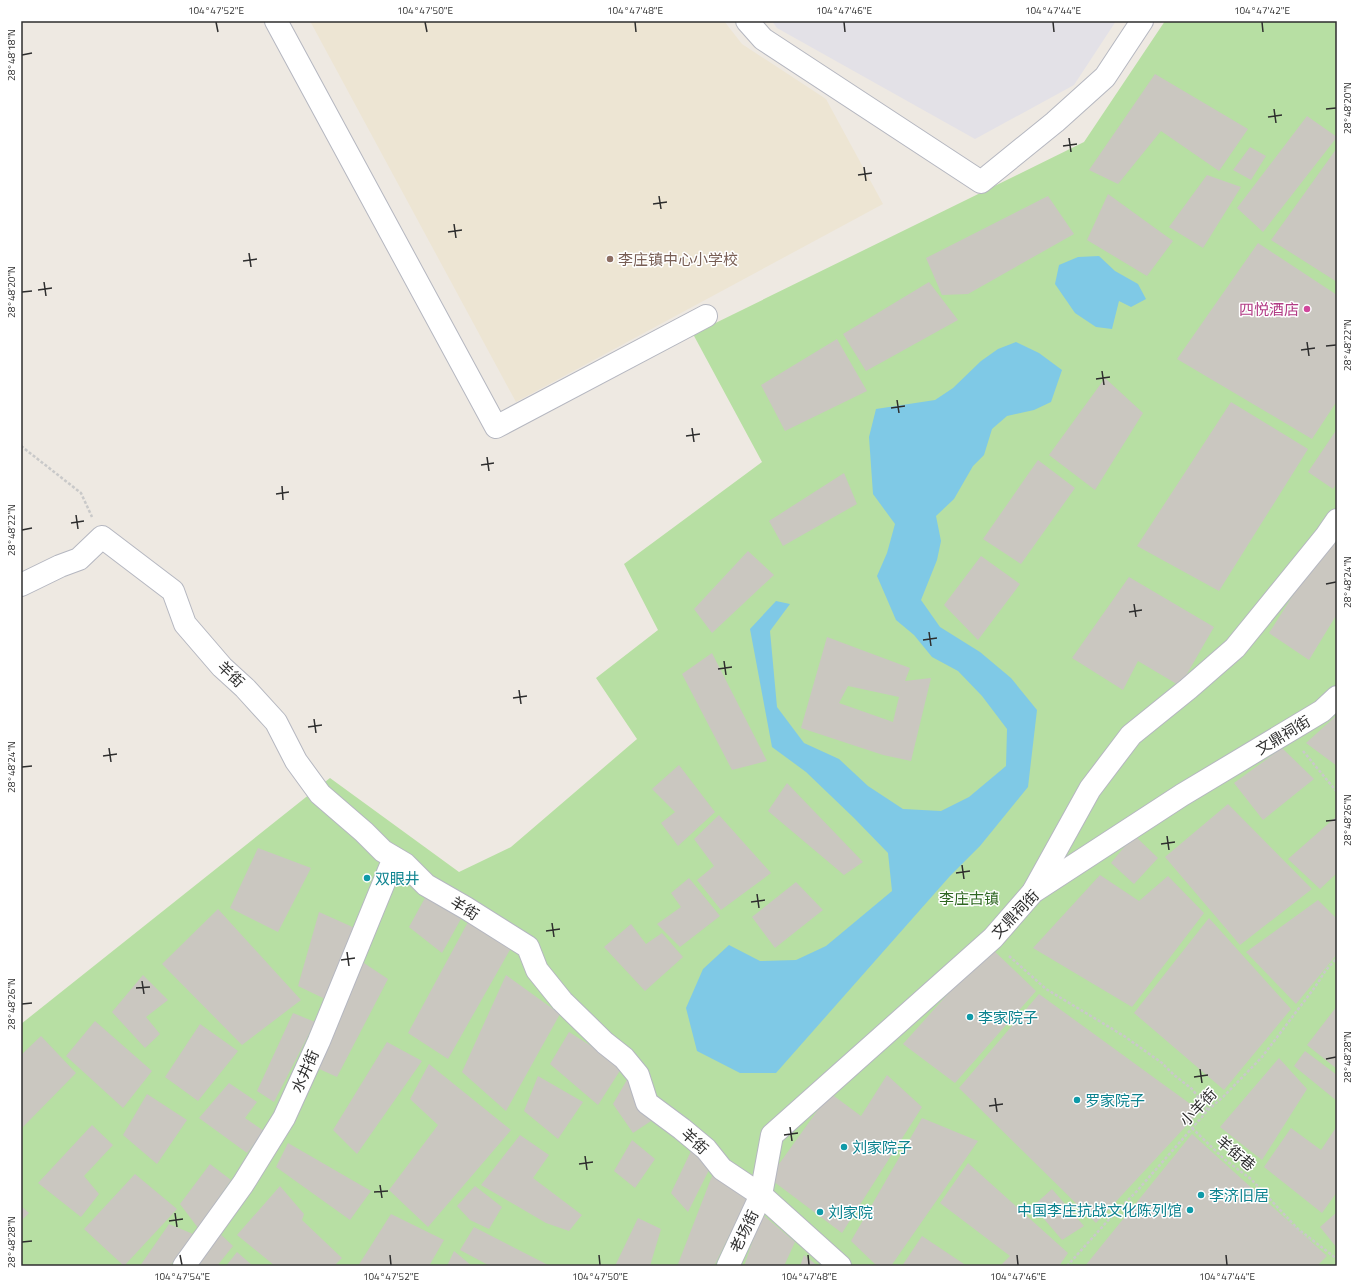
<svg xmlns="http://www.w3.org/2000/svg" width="1358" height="1287" viewBox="0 0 1358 1287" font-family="'Titillium Web','Noto Sans SC',sans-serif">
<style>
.industrial{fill:#e3e1e7}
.education{fill:#ede5d3}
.green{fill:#b7dfa3}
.water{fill:#7fc9e6}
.building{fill:#cac7c0;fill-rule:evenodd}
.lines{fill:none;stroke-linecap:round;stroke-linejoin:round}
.minor-casing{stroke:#b5b7c0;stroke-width:24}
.path{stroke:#c9c9c9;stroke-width:2.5;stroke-dasharray:3 2;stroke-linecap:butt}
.minor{stroke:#fff;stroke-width:22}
.ticks{fill:none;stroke:#2e2e2e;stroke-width:1.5}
.education-dot{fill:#8d6e63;stroke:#fff;stroke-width:1.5}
.hotel-dot{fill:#d1479c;stroke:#fff;stroke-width:1.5}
.culture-dot{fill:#0f9aa8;stroke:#fff;stroke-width:1.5}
.labels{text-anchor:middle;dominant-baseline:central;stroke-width:3;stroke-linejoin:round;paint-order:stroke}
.education-label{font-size:15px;fill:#785e54;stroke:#fff;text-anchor:start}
.hotel-label{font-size:15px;fill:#b23c85;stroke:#fff;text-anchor:end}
.street-label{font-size:15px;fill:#2e2e2e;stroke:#fff}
.culture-label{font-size:15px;fill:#0d838f;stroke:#fff;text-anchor:start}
.park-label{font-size:15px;fill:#2f6722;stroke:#fff}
.neatline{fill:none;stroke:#2e2e2e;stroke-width:1.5}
.ticks-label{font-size:10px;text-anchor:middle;fill:#2e2e2e}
</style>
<rect width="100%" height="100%" fill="#eee9e2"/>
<path class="industrial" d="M772,21H1116L1074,85L975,139L777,28Z"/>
<path class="education" d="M310,21H724L742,44L826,99L883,204L516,402Z"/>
<path class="green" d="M1165,21H1337V1266H21V1024L330,778L459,872L511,847L637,739L596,678L658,630L624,564L762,462L693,334L1084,142Z"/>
<g class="water">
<path d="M1099,256L1115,271L1138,284L1146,299L1131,307L1119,301L1112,329L1096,327L1075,313L1055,284L1059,265L1078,257Z"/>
<path d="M1016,342L1039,353L1062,370L1051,402L1034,410L1007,416L992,429L984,455L973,466L954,499L936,516L941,541L937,560L921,600L940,627L980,652L1011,678L1037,710L1028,787L980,846L950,876L776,1073H740L697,1051L686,1008L703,969L729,945L760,961L796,960L826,946L892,891L888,853L854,818L806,772L772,747L750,629L776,601L790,604L770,631L777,707L804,743L839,759L868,786L903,809L941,811L969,797L1006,766L1007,729L982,696L958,671L932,657L914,635L896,620L877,576L887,553L895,524L873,494L869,437L876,409L935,400L953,388L981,361L998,349Z"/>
</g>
<g class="building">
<path d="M1155,74L1248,129L1219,171L1161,131L1118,184L1089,170Z"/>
<path d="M1307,116L1337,137L1263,232L1237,208Z"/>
<path d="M1250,147L1266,156L1251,180L1233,170Z"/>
<path d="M1337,148V282L1271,240Z"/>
<path d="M1207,175L1241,187L1203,248L1169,227Z"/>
<path d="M1108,194L1173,241L1147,276L1087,240Z"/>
<path d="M1048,196L1074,234L968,294L942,295L926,258Z"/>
<path d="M1258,243L1337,295V401L1312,439L1177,359Z"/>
<path d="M929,282L958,320L866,371L843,334Z"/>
<path d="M837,339L867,391L785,431L761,385Z"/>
<path d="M1105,378L1143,413L1095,490L1049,455Z"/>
<path d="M1231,402L1308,449L1219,591L1137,546Z"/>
<path d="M1337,429V483L1333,489L1308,472Z"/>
<path d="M1038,460L1075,488L1021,564L983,539Z"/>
<path d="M844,473L857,504L783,546L769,521Z"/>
<path d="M1328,540L1337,545V614L1309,660L1269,633Z"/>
<path d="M748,551L774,575L712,633L694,609Z"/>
<path d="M981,556L1020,584L978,640L944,605Z"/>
<path d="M1129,577L1214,627L1180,686L1138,661L1123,690L1072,658Z"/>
<path d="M827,637L910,668L905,681L931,678L911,761L883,755L801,728ZM848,686L899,697L893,722L839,703Z"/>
<path d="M712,653L767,761L732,770L682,674Z"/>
<path d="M1337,715V766L1306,743Z"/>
<path d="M1282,748L1314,779L1263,820L1234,783Z"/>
<path d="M679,765L715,812L678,846L661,823L675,812L652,789Z"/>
<path d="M787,783L863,862L844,875L768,811Z"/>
<path d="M1228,804L1312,889L1240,945L1165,857Z"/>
<path d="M719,815L771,873L721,910L697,880L714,866L694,839Z"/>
<path d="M1337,816V873L1320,889L1288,859Z"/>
<path d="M1134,835L1158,858L1134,884L1111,863Z"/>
<path d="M258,848L311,868L278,932L230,908Z"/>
<path d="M1100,875L1139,901L1168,876L1204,913L1132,1007L1033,948Z"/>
<path d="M689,878L720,916L680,947L657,924L681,907L671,893Z"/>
<path d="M796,882L823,910L775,948L752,917Z"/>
<path d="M426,896L462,917L442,953L409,927Z"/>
<path d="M1318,900L1337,919V954L1296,1004L1246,952Z"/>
<path d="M218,909L301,1000L242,1045L162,964Z"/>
<path d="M319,912L357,929L325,999L298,986Z"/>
<path d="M1209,918L1291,1009L1224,1090L1134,1013Z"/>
<path d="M468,922L511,948L448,1059L408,1033Z"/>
<path d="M631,924L646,944L662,933L683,957L645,991L604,947Z"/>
<path d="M990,947L1036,991L955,1083L903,1044Z"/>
<path d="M358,959L388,979L337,1077L317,1068Z"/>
<path d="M143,975L168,1000L146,1017L160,1034L145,1048L112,1012Z"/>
<path d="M506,975L560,1014L506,1111L462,1072Z"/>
<path d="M1039,994L1200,1111L1096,1223L959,1088Z"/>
<path d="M1337,1006V1069L1307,1045Z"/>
<path d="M293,1013L315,1022L274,1102L257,1091Z"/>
<path d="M95,1021L152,1071L123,1108L66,1056Z"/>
<path d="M200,1024L238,1051L198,1101L165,1077Z"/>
<path d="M569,1032L623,1066L598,1105L550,1064Z"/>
<path d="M41,1036L76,1073L21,1129V1055Z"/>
<path d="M387,1042L422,1061L357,1154L333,1130Z"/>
<path d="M1305,1051L1337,1075V1101L1294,1066Z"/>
<path d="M1279,1058L1307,1089L1262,1160L1220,1127Z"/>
<path d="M429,1064L511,1130L428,1227L389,1190L438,1125L410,1099Z"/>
<path d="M887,1075L922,1107L842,1233L769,1178L830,1093L861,1116Z"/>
<path d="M538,1076L583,1102L558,1139L524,1111Z"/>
<path d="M628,1078L651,1121L633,1133L613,1104Z"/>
<path d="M229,1083L257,1102L245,1118L264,1131L247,1153L199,1118Z"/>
<path d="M147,1094L187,1120L157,1164L123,1135Z"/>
<path d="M922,1118L978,1141L891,1266H877L851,1241Z"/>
<path d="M92,1125L113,1145L84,1176L99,1194L81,1217L38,1183Z"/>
<path d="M1337,1126V1192L1322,1213L1264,1167L1291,1128L1321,1150Z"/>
<path d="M1192,1134L1327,1256L1317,1266H1085Z"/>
<path d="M520,1135L549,1155L533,1178L582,1215L569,1231L546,1223L481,1185Z"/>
<path d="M632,1140L655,1159L635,1188L614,1171Z"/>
<path d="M288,1143L371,1191L350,1220L276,1167Z"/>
<path d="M691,1151L710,1168L688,1212L671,1193Z"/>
<path d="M968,1163L1068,1253L1059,1266H1000L1010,1256L940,1203Z"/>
<path d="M210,1164L231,1180L198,1228L180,1204Z"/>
<path d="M135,1174L177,1209L124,1266L84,1229Z"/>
<path d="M712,1176L749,1196L714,1266H685L678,1264Z"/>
<path d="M280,1186L304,1214L302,1220L342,1258L334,1266H275L237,1235Z"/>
<path d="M475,1186L502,1207L489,1229L470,1220L457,1206Z"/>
<path d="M1052,1189L1084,1226L1062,1240L1033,1206Z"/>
<path d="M21,1206L29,1213L21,1221Z"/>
<path d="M1337,1212V1248L1320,1227Z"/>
<path d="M391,1214L444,1240L429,1266H358Z"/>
<path d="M762,1214L795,1242L784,1266H744Z"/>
<path d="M638,1218L661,1229L650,1266H615Z"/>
<path d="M169,1224L193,1234L170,1266H140Z"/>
<path d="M474,1227L550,1266H490L460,1250Z"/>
<path d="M217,1231L233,1246L217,1266H194Z"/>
<path d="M922,1236L967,1266H902Z"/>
<path d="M454,1251L472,1266H447Z"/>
<path d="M237,1252L253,1266H226Z"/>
<path d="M804,1255L818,1266H800Z"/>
</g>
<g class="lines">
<defs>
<g id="minor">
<path d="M276,21L496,427L706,316"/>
<path d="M747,21L763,39L981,182L1055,122L1105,77L1142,21"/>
<path d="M21,585L60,566L79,559L102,537L173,591L185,624L222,667L245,688L276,722L296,761L320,794L364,832L383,851L405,864L426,885L466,908L528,947L537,970L562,1001L605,1043L624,1058L638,1075L647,1103L682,1129L706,1149L722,1169L761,1195L840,1266"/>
<path d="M1034,890L1090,789L1131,735L1188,689L1235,648L1326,536L1337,520"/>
<path d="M184,1266L243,1184L284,1118L319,1041L394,858"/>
<path d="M728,1266L761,1195L772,1135L993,938L1033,892L1182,795L1322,711L1337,697"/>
</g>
</defs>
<use href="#minor" class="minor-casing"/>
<g class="path">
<path d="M21,446L81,493L92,517"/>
<path d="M1303,751L1337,792"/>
<path d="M1009,956L1046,989L1124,1036L1162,1063L1174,1075L1192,1089L1208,1110"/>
<path d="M1192,1128L1224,1159L1251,1179L1298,1229L1337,1259"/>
<path d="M1067,1266L1113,1215L1137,1191L1208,1110L1223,1097L1262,1057L1315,987L1326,970L1337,958"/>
</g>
<use href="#minor" class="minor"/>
</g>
<path class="ticks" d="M216,22L218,32M425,22L427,32M635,22L636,32M844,22L845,32M1053,22L1054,32M1262,22L1263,32M22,55L32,53M1274,109L1276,123M1326,109L1336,108M1268,117L1282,115M1069,138L1071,152M1063,146L1077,144M864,167L866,181M858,175L872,173M659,196L661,209M653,204L667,202M454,224L456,238M448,232L462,230M249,253L251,267M243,261L257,259M44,282L46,296M38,290L52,288M22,292L32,291M1307,342L1309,356M1326,346L1336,345M1301,350L1315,348M1102,371L1104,385M1096,379L1110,377M897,400L899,413M891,408L905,406M692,428L694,442M686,436L700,434M487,457L489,471M481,465L494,463M282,486L283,500M276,494L289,492M76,515L78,529M71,523L84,521M22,530L32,528M1326,584L1336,582M1134,604L1136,617M1129,612L1142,610M929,632L931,646M923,640L937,638M724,661L726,675M718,669L732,667M519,690L521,704M513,698L527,696M314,719L316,733M308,727L322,725M109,748L111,762M103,756L117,754M22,767L32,766M1326,821L1336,820M1167,836L1169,850M1161,844L1175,842M962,865L964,879M956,873L970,871M757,894L759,908M751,902L765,900M552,923L554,937M546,931L560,929M347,952L349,966M341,960L355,958M142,981L144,994M136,988L150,987M22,1004L32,1003M1326,1059L1336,1057M1200,1069L1202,1083M1194,1077L1208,1075M995,1098L997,1112M989,1106L1003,1104M790,1127L792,1141M784,1135L798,1133M585,1156L587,1170M579,1164L593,1162M380,1185L382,1198M374,1192L388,1191M175,1213L177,1227M169,1221L183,1219M22,1242L32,1241M180,1255L182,1265M390,1255L391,1265M599,1255L600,1265M808,1255L809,1265M1017,1255L1018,1265M1226,1255L1227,1265"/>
<circle class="education-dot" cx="610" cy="259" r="4"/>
<circle class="hotel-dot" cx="1307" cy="309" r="4"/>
<g class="culture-dot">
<circle cx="367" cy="878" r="4"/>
<circle cx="970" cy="1017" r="4"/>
<circle cx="1077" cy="1100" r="4"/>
<circle cx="844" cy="1147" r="4"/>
<circle cx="1201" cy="1195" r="4"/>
<circle cx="1190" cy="1210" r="4"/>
<circle cx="820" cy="1212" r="4"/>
</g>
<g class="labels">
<g class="education-label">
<text x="618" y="259">李庄镇中心小学校</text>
</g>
<g class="hotel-label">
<text x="1299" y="309">四悦酒店</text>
</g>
<g class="street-label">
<text transform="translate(231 674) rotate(44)">羊街</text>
<text transform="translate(1283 735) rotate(-31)">文鼎祠街</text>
<text transform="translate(465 908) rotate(32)">羊街</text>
<text transform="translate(1015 914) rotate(-46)">文鼎祠街</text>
<text transform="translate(305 1071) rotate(-66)">水井街</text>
<text transform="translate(1198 1107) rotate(-46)">小羊街</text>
<text transform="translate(695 1141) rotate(43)">羊街</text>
<text transform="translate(1236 1153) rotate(40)">羊街巷</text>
<text transform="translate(744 1231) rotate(-64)">老场街</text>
</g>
<g class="culture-label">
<text x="375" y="878">双眼井</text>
<text x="978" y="1017">李家院子</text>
<text x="1085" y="1100">罗家院子</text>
<text x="852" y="1147">刘家院子</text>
<text x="1209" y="1195">李济旧居</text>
<text x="1182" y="1210" text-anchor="end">中国李庄抗战文化陈列馆</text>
<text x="828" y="1212">刘家院</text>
</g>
<g class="park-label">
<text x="969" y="898">李庄古镇</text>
</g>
</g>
<rect width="1358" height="1287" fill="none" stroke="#ffffff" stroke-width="44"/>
<rect x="22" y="22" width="1314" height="1243" class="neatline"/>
<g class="ticks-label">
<text x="216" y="14">104°47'52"E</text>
<text x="425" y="14">104°47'50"E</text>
<text x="635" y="14">104°47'48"E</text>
<text x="844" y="14">104°47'46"E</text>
<text x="1053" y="14">104°47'44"E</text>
<text x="1262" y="14">104°47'42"E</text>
<text transform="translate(11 55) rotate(-90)" y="4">28°48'18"N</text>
<text transform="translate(1347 108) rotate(-90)" y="4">28°48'20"N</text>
<text transform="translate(11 292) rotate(-90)" y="4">28°48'20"N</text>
<text transform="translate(1347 345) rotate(-90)" y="4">28°48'22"N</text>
<text transform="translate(11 530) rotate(-90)" y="4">28°48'22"N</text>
<text transform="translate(1347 582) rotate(-90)" y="4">28°48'24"N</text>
<text transform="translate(11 767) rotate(-90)" y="4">28°48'24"N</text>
<text transform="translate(1347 820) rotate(-90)" y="4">28°48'26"N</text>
<text transform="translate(11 1004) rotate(-90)" y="4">28°48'26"N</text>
<text transform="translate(1347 1057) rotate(-90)" y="4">28°48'28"N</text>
<text transform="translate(11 1242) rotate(-90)" y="4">28°48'28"N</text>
<text x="182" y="1280">104°47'54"E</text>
<text x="391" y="1280">104°47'52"E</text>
<text x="600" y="1280">104°47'50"E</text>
<text x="809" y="1280">104°47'48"E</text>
<text x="1018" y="1280">104°47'46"E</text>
<text x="1227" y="1280">104°47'44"E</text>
</g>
</svg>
